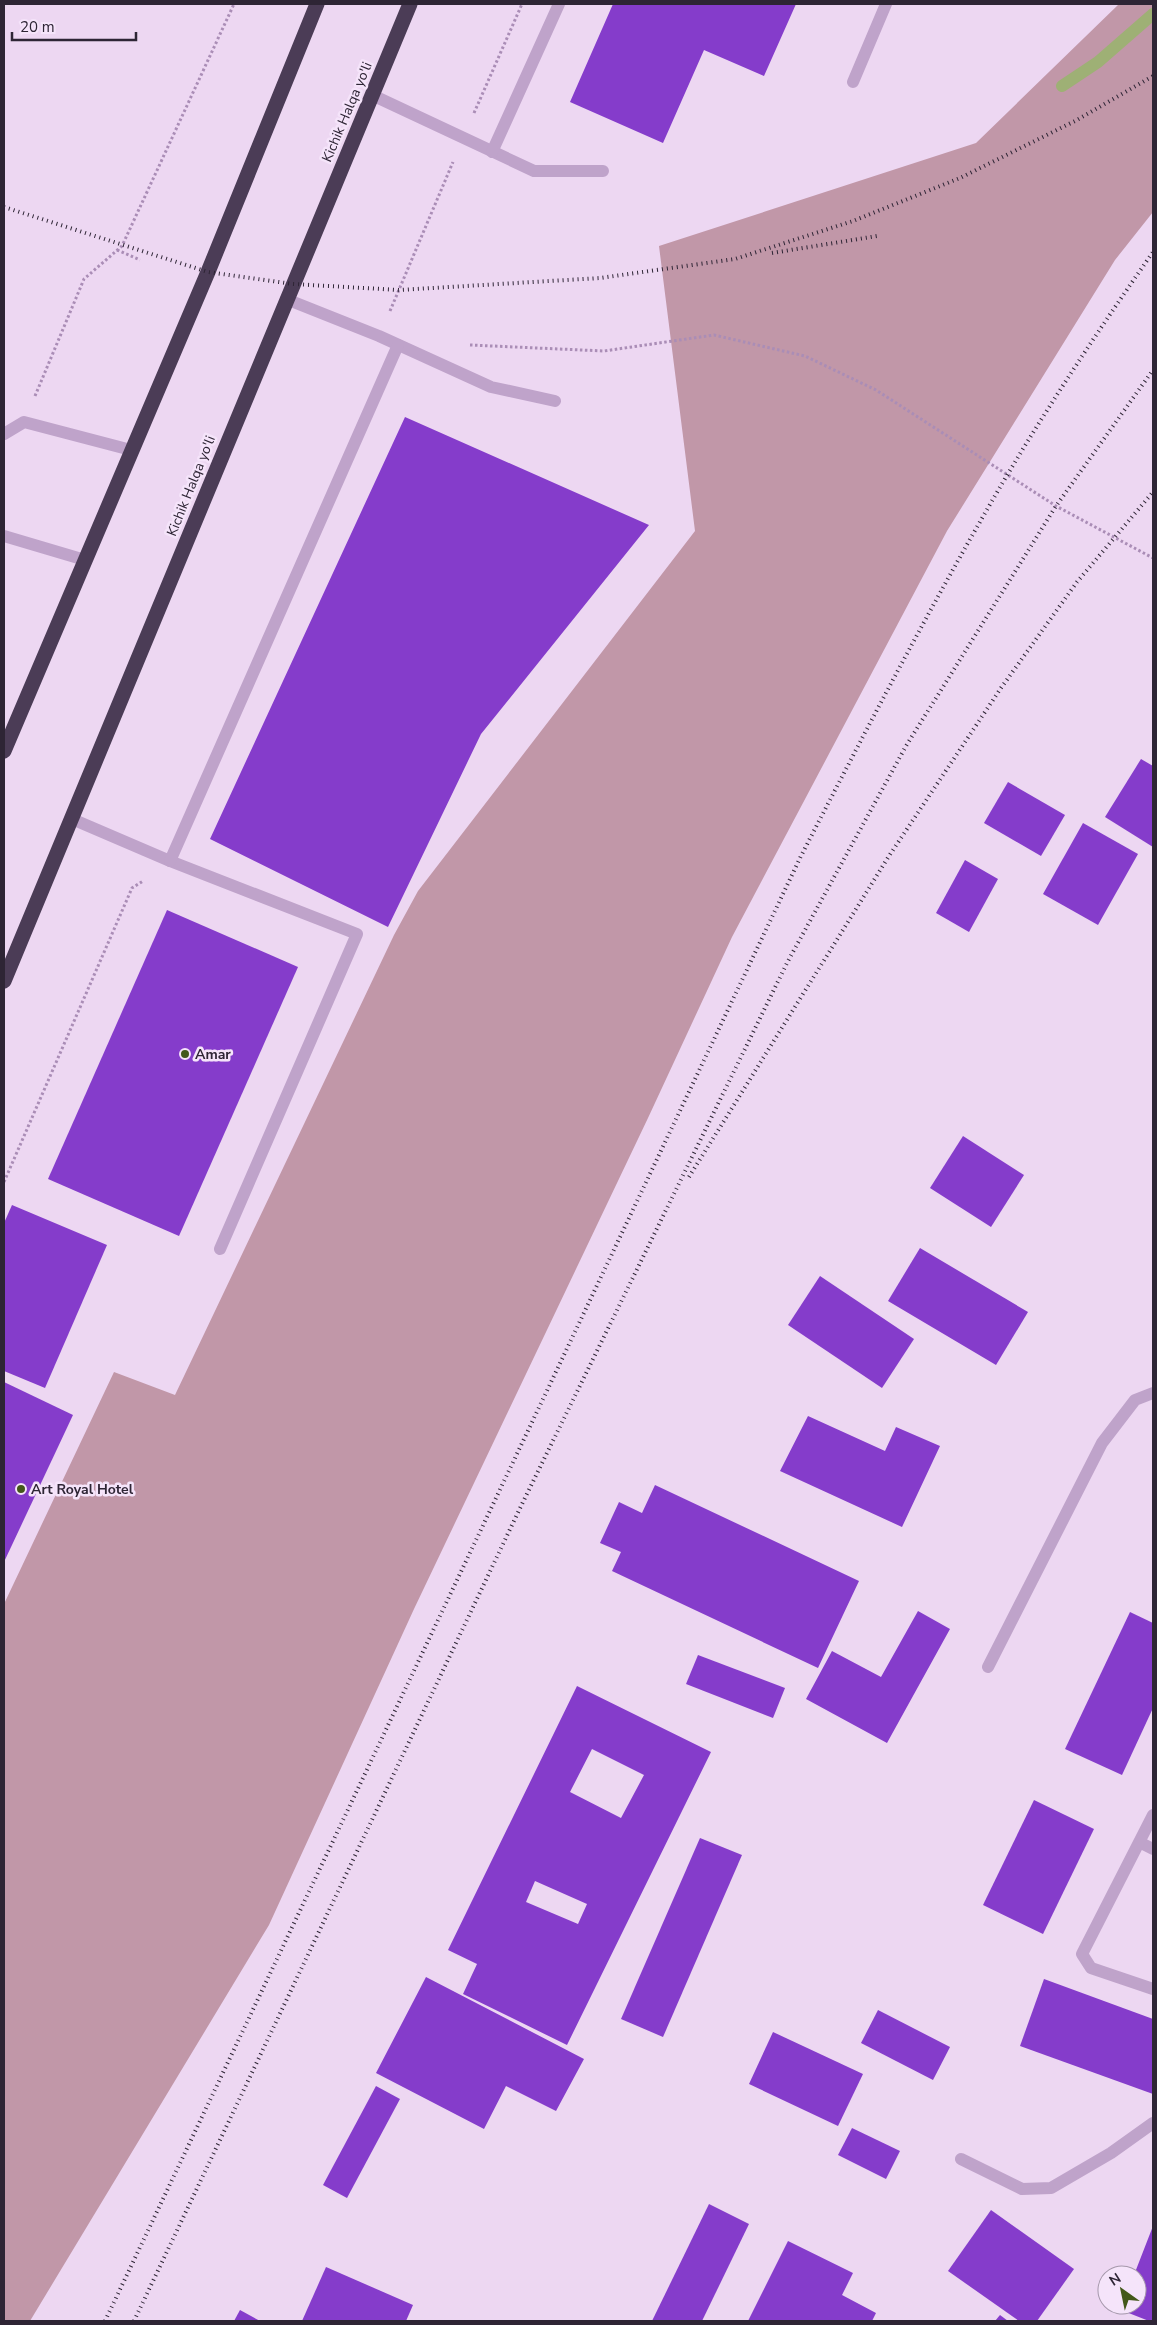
<svg xmlns="http://www.w3.org/2000/svg" width="1157" height="2325" viewBox="0 0 1157 2325" font-family="'Nunito Sans',sans-serif">
<style>
.green{fill:#c197a8}
.lines{fill:none;stroke-linecap:round;stroke-linejoin:round}
.stream{stroke:#9eb075;stroke-width:12}
.building{fill:#853ccb;fill-rule:evenodd}
.path{stroke:#aa8db6;stroke-width:3;stroke-dasharray:2.5 2.5;stroke-linecap:butt}
.lane{stroke:#bfa3ca;stroke-width:12}
.street{stroke:#bfa3ca;stroke-width:12}
.highway{stroke:#4b3c56;stroke-width:15}
.rail{stroke:#2e2535;stroke-width:4;stroke-dasharray:1 4;stroke-linecap:butt}
.poi-dot{fill:#43581a;stroke:#f5e4fa;stroke-width:2}
.labels{text-anchor:middle;dominant-baseline:central;stroke-width:5;stroke-linejoin:round;paint-order:stroke}
.street-label{font-size:14px;fill:#2e2535;stroke:#f5e4fa}
.poi-label{font-size:14px;font-weight:bold;fill:#2e2535;stroke:#f5e4fa;text-anchor:start}
</style>
<rect width="100%" height="100%" fill="#edd7f2"/>
<path class="green" d="M1119,4H1153V212L1115,260L947,531L732,937L648,1118L414,1609L269,1925L30,2321H4V1604L114,1372L175,1395L394,935L418,891L695,531L659,246L976,143Z"/>
<g class="lines">
<path class="stream" d="M1062,86L1098,62L1153,14"/>
</g>
<g class="building">
<path d="M613,4H796L764,76L704,50L663,143L570,102Z"/>
<path d="M405,417L649,525L481,734L388,927L210,839Z"/>
<path d="M1141,759L1153,766V847L1105,817Z"/>
<path d="M1008,782L1065,815L1041,856L984,823Z"/>
<path d="M1083,823L1138,854L1098,925L1043,894Z"/>
<path d="M965,860L998,879L969,932L936,913Z"/>
<path d="M167,910L298,967L179,1236L48,1179Z"/>
<path d="M963,1136L1024,1175L991,1227L930,1188Z"/>
<path d="M12,1205L107,1245L45,1388L4,1371V1223Z"/>
<path d="M920,1248L1028,1312L996,1365L888,1301Z"/>
<path d="M820,1276L914,1339L882,1388L788,1325Z"/>
<path d="M4,1382L73,1415L4,1562Z"/>
<path d="M808,1416L885,1451L896,1427L940,1446L902,1527L780,1471Z"/>
<path d="M655,1485L859,1581L818,1668L612,1571L621,1552L600,1543L619,1502L642,1513Z"/>
<path d="M918,1611L950,1629L887,1743L806,1699L832,1651L881,1677Z"/>
<path d="M1130,1612L1153,1623V1708L1122,1775L1065,1749Z"/>
<path d="M698,1655L785,1688L773,1718L686,1684Z"/>
<path d="M577,1686L711,1752L567,2045L463,1994L477,1964L448,1950ZM592,1749L644,1775L621,1818L570,1792ZM535,1881L587,1904L578,1924L526,1902Z"/>
<path d="M1034,1800L1094,1829L1043,1934L983,1905Z"/>
<path d="M700,1838L742,1855L663,2037L621,2019Z"/>
<path d="M426,1977L584,2059L556,2111L506,2086L484,2129L376,2073Z"/>
<path d="M1044,1979L1153,2019V2094L1020,2046Z"/>
<path d="M878,2010L950,2047L933,2080L861,2043Z"/>
<path d="M773,2032L863,2074L838,2126L749,2084Z"/>
<path d="M376,2086L400,2099L347,2198L323,2185Z"/>
<path d="M852,2128L900,2151L886,2179L838,2155Z"/>
<path d="M709,2204L749,2224L702,2321H652Z"/>
<path d="M991,2210L1074,2269L1037,2321H1019L948,2271Z"/>
<path d="M1153,2226V2321H1149L1121,2310L1123,2305H1137V2275H1134Z"/>
<path d="M788,2241L853,2273L842,2295L876,2313L872,2321H748Z"/>
<path d="M326,2267L413,2305L406,2321H302Z"/>
<path d="M240,2310L260,2321H234Z"/>
<path d="M1000,2315L1008,2321H995Z"/>
</g>
<g class="lines">
<g class="path">
<path d="M474,113L522,4"/>
<path d="M117,250L140,260"/>
<path d="M390,311L453,162"/>
<path d="M470,345L604,351L714,335L805,356L876,390L1056,506L1153,558"/>
<path d="M35,396L84,279L122,246L234,4"/>
<path d="M4,1182L132,888L143,881"/>
</g>
<g class="lane">
<path d="M853,82L886,4"/>
<path d="M372,95L534,171H603"/>
<path d="M492,152L559,4"/>
<path d="M286,299L379,336L491,387L555,401"/>
<path d="M4,434L24,422L131,450"/>
<path d="M4,536L85,560"/>
<path d="M72,819L170,861L357,934L220,1249"/>
<path d="M170,861L398,345"/>
<path d="M988,1667L1102,1443L1135,1400L1153,1393"/>
<path d="M1141,1843L1153,1849"/>
<path d="M961,2159L1022,2189L1051,2188L1111,2153L1153,2123"/>
</g>
<path class="street" d="M1153,1815L1082,1954L1091,1968L1153,1989"/>
<g class="highway">
<path d="M4,751L208,272L317,4"/>
<path d="M4,981L410,4"/>
</g>
<g class="rail">
<path d="M4,207L208,272L293,284L399,290L600,278L735,259L853,221L960,178L1077,120L1153,76"/>
<path d="M772,253L877,236"/>
<path d="M689,1177L889,856L1001,688L1077,582L1153,492"/>
<path d="M105,2321L801,856C867,728 933,601 1006,477C1052,400 1102,325 1153,252"/>
<path d="M134,2321L522,1504L788,961L906,746L1056,506L1153,370"/>
</g>
</g>
<g class="poi-dot">
<circle cx="185" cy="1054" r="5"/>
<circle cx="21" cy="1489" r="5"/>
</g>
<g class="labels">
<g class="street-label">
<text transform="translate(347 112) rotate(-67)">Kichik Halqa yo'li</text>
<text transform="translate(191 486) rotate(-68)">Kichik Halqa yo'li</text>
</g>
<g class="poi-label">
<text x="195" y="1054">Amar</text>
<text x="31" y="1489">Art Royal Hotel</text>
</g>
</g>
<rect width="1157" height="2325" fill="none" stroke="#2e2535" stroke-width="10"/>
<g transform="translate(1122 2290) rotate(327)"><circle r="24" fill="#f5e4fa" stroke="#a598ab"/>
<path d="M0-4L9 19L0 12L-9 19Z" fill="#43581a"/>
<text y="-8" font-size="14" font-weight="bold" text-anchor="middle" fill="#2e2535">N</text>
</g>
<path d="M12 32v8h124v-8" fill="none" stroke="#2e2535" stroke-width="2.5"/>
<text x="20" y="32" font-size="15" fill="#2e2535" stroke="#f5e4fa" stroke-width="4" paint-order="stroke">20 m</text>
</svg>
